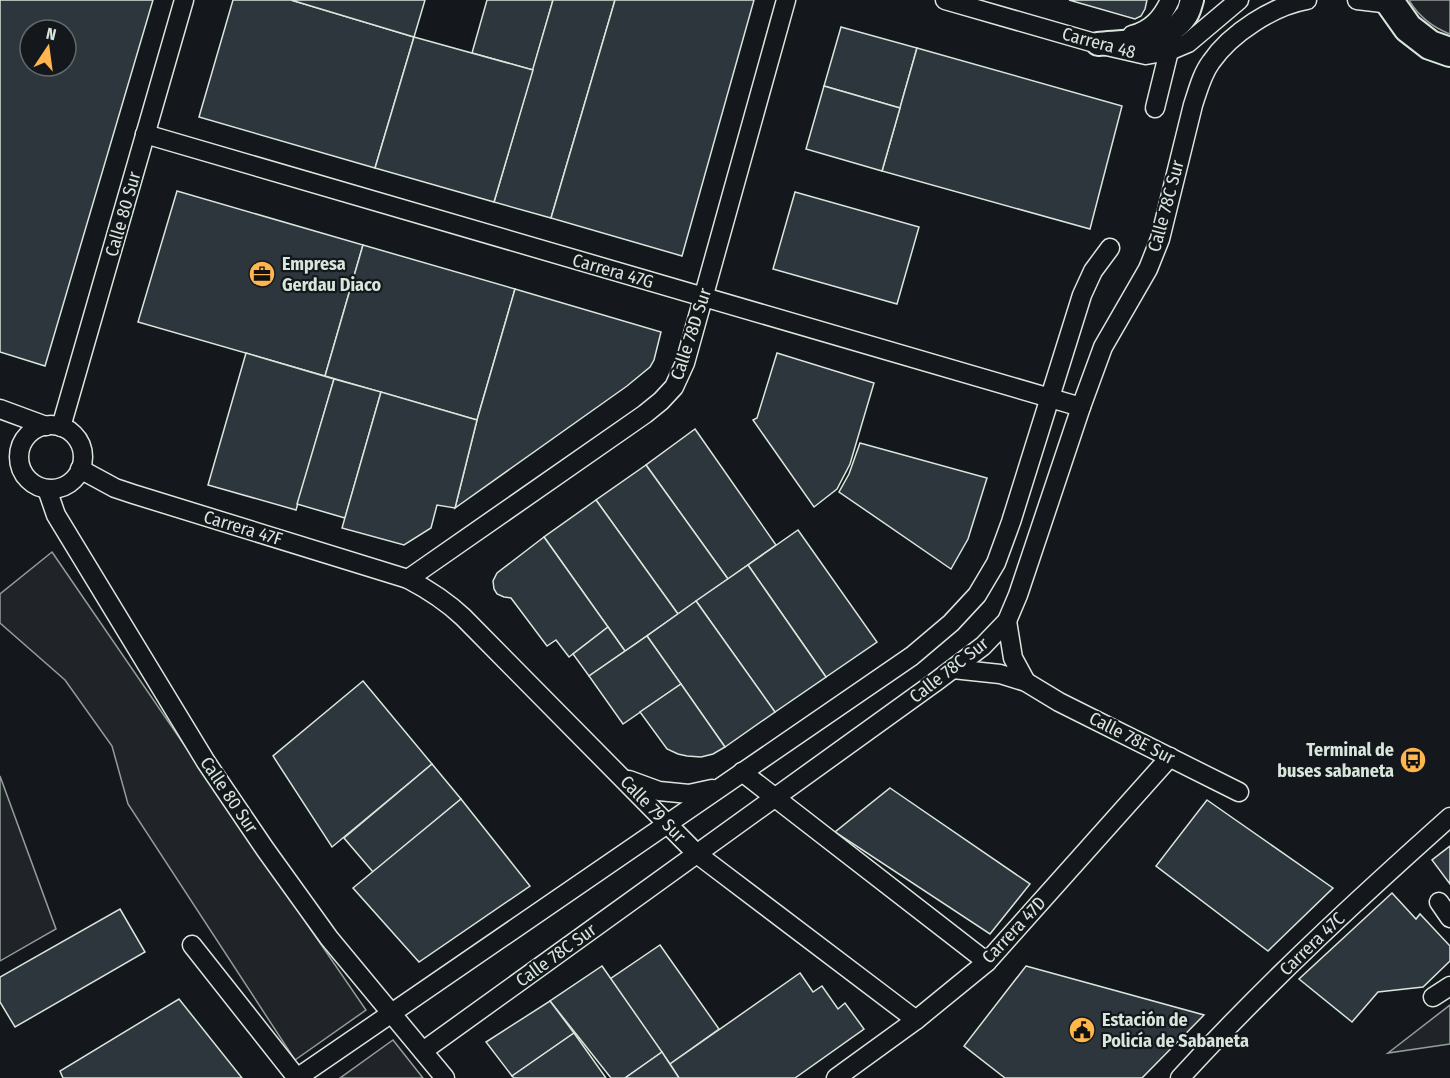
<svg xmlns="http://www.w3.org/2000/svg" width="1450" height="1078" viewBox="0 0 1450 1078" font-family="'Fira Sans Condensed',sans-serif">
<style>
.green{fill:#202428;stroke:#939e99;stroke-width:1.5}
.building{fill:#2c363c;stroke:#d8e6dc;stroke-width:1.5;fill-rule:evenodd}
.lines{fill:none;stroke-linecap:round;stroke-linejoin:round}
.minor-casing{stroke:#d8e6dc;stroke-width:21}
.tertiary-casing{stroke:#d8e6dc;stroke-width:26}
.primary-casing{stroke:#d8e6dc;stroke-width:32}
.minor{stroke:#14181c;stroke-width:18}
.tertiary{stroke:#14181c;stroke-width:22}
.primary{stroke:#14181c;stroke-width:28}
.labels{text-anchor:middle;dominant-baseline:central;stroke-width:4.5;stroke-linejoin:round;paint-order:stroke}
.street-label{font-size:18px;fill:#d8e6dc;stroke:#14181c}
.poi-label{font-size:18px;font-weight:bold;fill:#d8e6dc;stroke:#14181c;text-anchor:start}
</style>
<rect width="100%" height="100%" fill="#14181c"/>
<g class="green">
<path d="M1409,0H1450V34C1432,27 1419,17 1409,0Z"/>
<path d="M52,552L366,1010L295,1060L128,804L112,746L65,680L0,623V594Z"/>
<path d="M0,776L56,929L0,961Z"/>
<path d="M1450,1005V1044L1388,1053Z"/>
<path d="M393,1040L423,1078H340Z"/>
</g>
<g class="building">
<path d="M0,0H153L45,366L0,352ZM30,30H66V66H30Z"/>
<path d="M233,0H291L414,37L375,168L199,117Z"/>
<path d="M291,0H425L414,37Z"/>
<path d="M487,0H553L533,70L472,53Z"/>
<path d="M553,0H615L551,218L494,202Z"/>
<path d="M615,0H754L682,256L551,218Z"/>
<path d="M1069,0H1147L1145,9L1141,16L1135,19Z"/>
<path d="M841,27L917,48L900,108L824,86Z"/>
<path d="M414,37L533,70L494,202L375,168Z"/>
<path d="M917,48L1122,106L1090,229L882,171Z"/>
<path d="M824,86L900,108L882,171L806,149Z"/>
<path d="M177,191L363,245L325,376L138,322Z"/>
<path d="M795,192L919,227L897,304L773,269Z"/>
<path d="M363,245L515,289L477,420L325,376Z"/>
<path d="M515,289L661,332L654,360L650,367L627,386L455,508L477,420Z"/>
<path d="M246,353L334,379L296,510L208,485Z"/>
<path d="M777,353L874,383L850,464L837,489L814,507L753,420L757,418Z"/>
<path d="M334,379L381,392L345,518L297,504Z"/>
<path d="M381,392L477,420L455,508L437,505L431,528L404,545L342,528Z"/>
<path d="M695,429L776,545L728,579L646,465Z"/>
<path d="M860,443L987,478L968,539L951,569L839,492L849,474Z"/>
<path d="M646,465L728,579L678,614L596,500Z"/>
<path d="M596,500L678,614L625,651L544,537Z"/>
<path d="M798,530L877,642L826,677L748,565Z"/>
<path d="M544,537L608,627L569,657L556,640L547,646L511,598L504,597L497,594L494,589L493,581L497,573Z"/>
<path d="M748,565L826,677L775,712L696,601Z"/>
<path d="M696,601L775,712L725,747L647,636Z"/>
<path d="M608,627L625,651L589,676L573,654Z"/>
<path d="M647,636L681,684L623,724L589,676Z"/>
<path d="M363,681L432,764L332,847L273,756Z"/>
<path d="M681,684L725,747L713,754L701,757L687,756L678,754L667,749L640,712Z"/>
<path d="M432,764L461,799L373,872L344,838Z"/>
<path d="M890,788L1030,884L990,934L835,832Z"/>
<path d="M461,799L530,886L419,962L353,888Z"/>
<path d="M1207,800L1333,888L1268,951L1156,866Z"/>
<path d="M1450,846V884L1432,860Z"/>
<path d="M1392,893L1416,919L1420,914L1450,946V961L1423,987L1378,992L1352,1022L1299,979Z"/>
<path d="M120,909L145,952L15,1027L0,1002V977Z"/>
<path d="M660,945L719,1029L670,1064L610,979Z"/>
<path d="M602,966L662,1052L625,1078H611L550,1001Z"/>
<path d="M1026,966L1204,1015L1142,1078H1005L964,1046Z"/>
<path d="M800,973L813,992L822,986L838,1009L845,1003L864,1029L795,1078H679L670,1064Z"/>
<path d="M179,999L242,1078H63L60,1071Z"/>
<path d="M550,1001L574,1033L512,1076L486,1042Z"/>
<path d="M574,1033L606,1078H514L512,1076Z"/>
<path d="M662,1052L679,1078H625Z"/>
</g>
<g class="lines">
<defs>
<g id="minor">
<path d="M945,0L1098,44L1146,55L1169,51L1188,43L1239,0"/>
<path d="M1357,0L1391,4"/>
<path d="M1132,35C1151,30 1162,18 1170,0"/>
<path d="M1155,108L1169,51"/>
<path d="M145,134L1081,407"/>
<path d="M0,409L46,426"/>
<circle cx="51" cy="457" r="32"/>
<path d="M61,427L184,0"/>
<path d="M80,469L115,488L133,494L408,579C429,590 446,601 463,617L697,854L916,1020"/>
<path d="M47,489L56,515L206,762L265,849L329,938L445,1078"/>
<path d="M408,579L645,414L661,401L674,387L685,363L786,0"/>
<path d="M1007,621L1013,658L1026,682"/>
<path d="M953,669L1000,674L1026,682L1059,702L1239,792"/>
<path d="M742,772L987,962"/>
<path d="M629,780L659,791L689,794L712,789"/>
<path d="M1439,902L1450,918"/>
<path d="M192,945L297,1078"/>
<path d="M1433,997L1450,986"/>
<path d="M423,1051L934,683L983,646L1007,621L1018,595L1081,407L1103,347L1148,269L1160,239L1193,105C1198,90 1202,74 1211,62C1231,33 1273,6 1307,0"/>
<path d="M297,1078L912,656L951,623L977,595L996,563L1011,522L1082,295L1093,271L1110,248"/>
<path d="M836,1078L916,1020L987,962L1170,757"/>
<path d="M1180,1078C1265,985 1357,900 1450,817"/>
</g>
<path id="tertiary" d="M1098,44C1125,41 1168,43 1185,17C1189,13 1190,6 1192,0"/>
<path id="primary" d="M1389,0L1391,4L1408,28L1430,45L1450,52"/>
</defs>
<use href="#minor" class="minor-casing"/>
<use href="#tertiary" class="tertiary-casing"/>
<use href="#primary" class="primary-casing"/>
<use href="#minor" class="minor"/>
<use href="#tertiary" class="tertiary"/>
<use href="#primary" class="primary"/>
</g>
<defs>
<symbol id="office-disc" viewBox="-11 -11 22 22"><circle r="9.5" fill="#ffb74d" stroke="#14181c"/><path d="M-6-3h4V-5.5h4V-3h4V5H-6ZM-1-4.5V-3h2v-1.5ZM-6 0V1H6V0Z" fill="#111"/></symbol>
<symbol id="bus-disc" viewBox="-11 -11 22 22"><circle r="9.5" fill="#ffb74d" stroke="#14181c"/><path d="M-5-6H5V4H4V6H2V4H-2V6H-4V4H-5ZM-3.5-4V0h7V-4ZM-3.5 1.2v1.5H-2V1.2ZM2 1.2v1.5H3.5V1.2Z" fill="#111"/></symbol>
<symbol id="civic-disc" viewBox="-11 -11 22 22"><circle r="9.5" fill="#ffb74d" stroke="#14181c"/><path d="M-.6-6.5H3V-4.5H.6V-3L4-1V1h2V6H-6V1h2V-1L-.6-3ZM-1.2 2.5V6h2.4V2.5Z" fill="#111"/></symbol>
</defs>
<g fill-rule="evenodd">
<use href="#office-disc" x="247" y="259" width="30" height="30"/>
<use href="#bus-disc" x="1398" y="745" width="30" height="30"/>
<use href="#civic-disc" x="1067" y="1015" width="30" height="30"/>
</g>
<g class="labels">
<g class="street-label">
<text transform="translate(1099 43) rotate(15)">Carrera 48</text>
<text transform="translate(1166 206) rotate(-75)">Calle 78C Sur</text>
<text transform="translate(123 214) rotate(-74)">Calle 80 Sur</text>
<text transform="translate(613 271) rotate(16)">Carrera 47G</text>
<text transform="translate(691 334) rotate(-72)">Calle 78D Sur</text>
<text transform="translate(243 528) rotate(17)">Carrera 47F</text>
<text transform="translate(949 670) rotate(-38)">Calle 78C Sur</text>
<text transform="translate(1132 738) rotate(27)">Calle 78E Sur</text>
<text transform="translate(229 795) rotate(56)">Calle 80 Sur</text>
<text transform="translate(653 809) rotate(46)">Calle 79 Sur</text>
<text transform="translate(1014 930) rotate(-47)">Carrera 47D</text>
<text transform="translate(1312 944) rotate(-44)">Carrera 47C</text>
<text transform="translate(556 955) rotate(-36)">Calle 78C Sur</text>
</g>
<g class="poi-label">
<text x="282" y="264">Empresa<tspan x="282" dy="21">Gerdau Diaco</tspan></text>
<text x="1394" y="750" text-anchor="end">Terminal de<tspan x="1394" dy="21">buses sabaneta</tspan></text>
<text x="1102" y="1020">Estación de<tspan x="1102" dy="21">Policía de Sabaneta</tspan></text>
</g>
</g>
<g transform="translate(48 48) rotate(13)"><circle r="28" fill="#14181c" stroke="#626a69" stroke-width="1.5"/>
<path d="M0-4.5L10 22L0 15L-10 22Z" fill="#ffb74d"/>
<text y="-9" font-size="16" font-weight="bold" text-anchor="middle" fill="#d8e6dc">N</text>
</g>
</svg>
